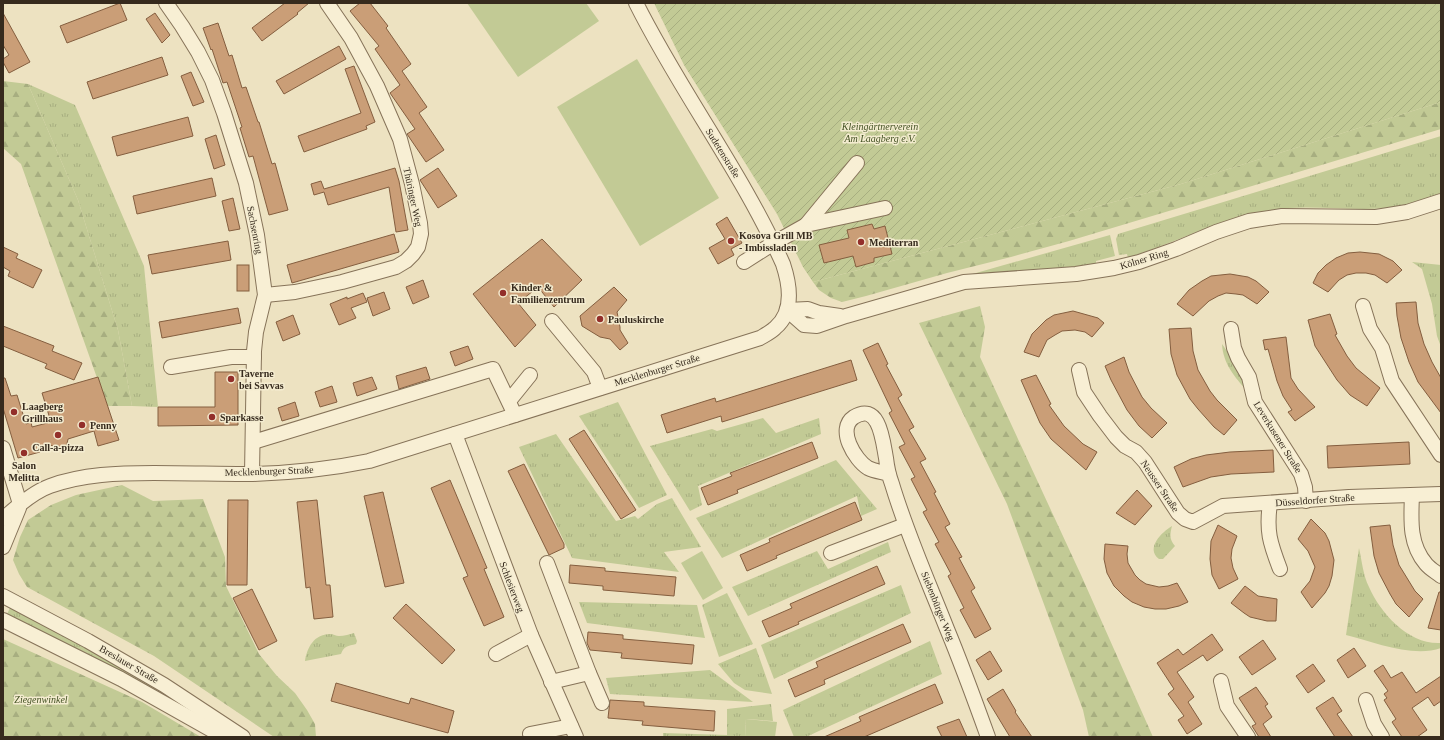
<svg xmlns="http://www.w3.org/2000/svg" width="1444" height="740" viewBox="0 0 1444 740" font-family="'Times New Roman',serif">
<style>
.grass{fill:url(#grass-tufts)}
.forest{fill:url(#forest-firs)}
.garden{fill:url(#garden-furrows)}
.pitch{fill:#c2ca95}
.building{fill:#ca9e77;stroke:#845e3f}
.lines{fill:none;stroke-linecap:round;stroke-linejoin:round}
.minor-casing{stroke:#867359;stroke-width:16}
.minor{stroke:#f8efd4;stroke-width:14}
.poi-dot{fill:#932f2a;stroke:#f4ecd0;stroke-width:1.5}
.labels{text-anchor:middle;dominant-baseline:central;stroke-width:3;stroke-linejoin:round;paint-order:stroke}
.park-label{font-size:10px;font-style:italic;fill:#445224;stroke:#f4ecd0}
.street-label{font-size:10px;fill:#362a1d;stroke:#f4ecd0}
.poi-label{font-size:10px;font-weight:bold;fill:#362a1d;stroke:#f4ecd0;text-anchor:start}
</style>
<defs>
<pattern id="grass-tufts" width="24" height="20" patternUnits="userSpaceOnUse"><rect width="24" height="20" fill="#c2ca95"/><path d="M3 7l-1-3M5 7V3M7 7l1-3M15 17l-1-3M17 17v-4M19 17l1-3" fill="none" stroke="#a7ae80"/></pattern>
<pattern id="forest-firs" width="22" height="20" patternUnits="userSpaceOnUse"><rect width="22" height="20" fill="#c2ca95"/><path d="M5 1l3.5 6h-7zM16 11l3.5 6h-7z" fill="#a7ae80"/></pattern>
<pattern id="garden-furrows" width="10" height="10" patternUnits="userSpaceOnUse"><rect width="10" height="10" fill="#c2ca95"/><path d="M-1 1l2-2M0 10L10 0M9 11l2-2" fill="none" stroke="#a7ae80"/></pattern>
</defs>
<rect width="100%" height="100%" fill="#ede2c1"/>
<g class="grass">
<path d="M28,84L75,105L144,266L158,407L132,406L118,330L78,200Z"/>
<path d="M1441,136V193C1424,200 1406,207 1388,208C1348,212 1305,203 1266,211C1218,220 1174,243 1128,258L1127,254L1119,255L1116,239L1118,234Z"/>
<path d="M1110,235L1115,256L1096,261V265L1083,267L969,275Z"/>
<path d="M1412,262L1441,265V347L1437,336L1432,304L1422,269Z"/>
<path d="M1222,344L1241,371L1247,391C1235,377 1223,364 1222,344Z"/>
<path d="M618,402L667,495L639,508L579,416Z"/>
<path d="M763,418L776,433L819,418L821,434L698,486L702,505L690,511L650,446L712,429L717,431Z"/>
<path d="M556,434L616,521L635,516L638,519L657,504L672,498L701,547L664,552L679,572L572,558L519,447Z"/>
<path d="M836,460L877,509L861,516L857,496L722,558L696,518Z"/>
<path d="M1172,526C1170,534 1169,539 1175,546L1163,559H1159C1145,548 1162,532 1172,526Z"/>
<path d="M888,542L891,552L748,616L732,587L817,551L828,569Z"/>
<path d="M1359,548C1362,561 1363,575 1369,587C1381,614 1409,645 1441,643V648C1413,658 1374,642 1346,635Z"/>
<path d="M901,585L911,613L774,679L761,645Z"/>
<path d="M727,593L753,644L719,657L702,605Z"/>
<path d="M579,602L697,605L705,638L587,623Z"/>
<path d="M12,604L159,688L215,725L7,614Z"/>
<path d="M354,633L357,641L356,644C348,646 344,646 341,654L305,661C307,648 314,634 330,634C333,634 336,636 339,636C344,636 350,634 354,633Z"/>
<path d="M930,641L942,674L806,737H794L783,710Z"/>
<path d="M756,648L772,694L745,690L734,683L718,664Z"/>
<path d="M710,670L753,702L610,694L606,678Z"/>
<path d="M771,704L773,721L746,719L745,737H663V733L727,735V709Z"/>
</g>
<g class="forest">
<path d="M3,81L28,84L78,200L118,330L132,406H107L21,164L3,148Z"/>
<path d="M1441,102V129L1069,241L1011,257L947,273L866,296L842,302L831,298L819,290L813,282L1181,184Z"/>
<path d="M980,306L985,327L980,357L1081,575L1153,737H1089L1083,710L1007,504L919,323Z"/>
<path d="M122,485L153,501L203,499L225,557L226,586L259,654L277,676L295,693L307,710L315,724L316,737H274L154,656L27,587L19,574L13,560L20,537L28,520L51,505L76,495Z"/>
<path d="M3,639L142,702L201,737H3Z"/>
</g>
<path class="garden" d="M654,3H1441V102L1181,184L813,282L803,267L777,214L684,65Z"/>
<g class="pitch">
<path d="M467,3H586L599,21L518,77Z"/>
<path d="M637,59L719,198L640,246L557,107Z"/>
<path d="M702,551L723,588L703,600L681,563Z"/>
<path d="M746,719L777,722L775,737H745Z"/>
</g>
<g class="building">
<path d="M120,3L127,20L67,43L60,26Z"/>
<path d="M285,3H309L297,13L298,14L262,41L252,28Z"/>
<path d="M360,3H370L388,26L386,28L411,64L402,71L427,107L419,113L444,150L426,162L407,134L415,129L390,93L400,85L375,49L379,46L350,11Z"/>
<path d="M3,13L30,62L9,73L3,62V59L9,55L3,45Z"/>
<path d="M155,13L170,35L162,43L146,19Z"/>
<path d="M218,23L229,56L232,55L242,88L246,87L258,122H259L272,164L275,163L288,210L269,215L253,156L249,157L240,128L242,127L227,82L223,83L212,49L211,50L203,28Z"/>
<path d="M339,46L346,59L284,94L276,81Z"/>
<path d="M162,57L168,75L93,99L87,82Z"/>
<path d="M354,66L375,122L366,126L367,129L304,152L298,136L361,113L345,69Z"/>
<path d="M191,72L204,102L193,106L181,76Z"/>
<path d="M188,117L193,136L117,156L112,137Z"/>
<path d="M216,135L225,165L214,169L205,139Z"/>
<path d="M395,168L399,181L408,230L396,232L389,187L328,205L324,192L314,195L311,184L321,181L324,189Z"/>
<path d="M438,168L457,196L438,208L420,180Z"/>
<path d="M212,178L216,196L137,214L133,196Z"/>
<path d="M233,198L240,229L229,231L222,201Z"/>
<path d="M727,217L742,243L731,249L734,255L718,264L709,248L725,239L716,224Z"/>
<path d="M872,224L874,229L885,226L892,254L874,258V262L856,267L853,256L824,263L819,245L849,238L847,230Z"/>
<path d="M394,234L399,252L292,283L287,265Z"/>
<path d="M542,239L582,280L554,307L538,287L518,303L536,325L515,347L473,294Z"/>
<path d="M228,241L231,260L152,274L148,255Z"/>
<path d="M3,247L18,254L16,258L42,270L33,288L8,276L10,271L3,267Z"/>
<path d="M1360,252L1379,254L1393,261L1402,270L1387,283L1375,275L1366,273H1356L1347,275L1339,280L1328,292L1313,283L1318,273L1326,265L1336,258L1348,253Z"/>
<rect x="237" y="265" width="12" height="26"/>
<path d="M1230,274L1248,277L1256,281L1269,292L1257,304L1243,295L1236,294L1226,293L1218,296L1209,301L1193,316L1177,304L1189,290L1202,281L1211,276Z"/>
<path d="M423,280L429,297L413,304L406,287Z"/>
<path d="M614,287L627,300L617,312L620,327V330L628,343L620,350L610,339L600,337L582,326L580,316Z"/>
<path d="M384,292L390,309L373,316L367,298Z"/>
<path d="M363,293L367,302L351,308L356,318L339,325L330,304L347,297V299Z"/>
<path d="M1416,302L1418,323L1424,344L1432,362L1441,378V413L1418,382L1409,362L1401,338L1397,316L1396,303Z"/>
<path d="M238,308L241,323L162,338L159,322Z"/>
<path d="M1073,311L1098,318L1104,323L1092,337L1085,332L1075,330L1062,331L1055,335L1047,340L1039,357L1024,352L1032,334L1046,320L1054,315Z"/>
<path d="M1330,314L1337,334L1335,335L1347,356L1356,368L1380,388L1367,406L1350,395L1337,380L1315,346L1308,320Z"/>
<path d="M293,315L300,334L283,341L276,322Z"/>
<path d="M3,326L54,346L52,351L82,363L74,380L45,368L47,364L3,346Z"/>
<path d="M1191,328L1193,351L1198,370L1210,391L1217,400L1237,420L1224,435L1214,427L1198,409L1190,399L1177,375L1171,354L1169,329Z"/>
<path d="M1286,337L1291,378L1298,389L1315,407L1295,421L1288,412L1292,410L1283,396L1277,381L1268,349L1265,350L1263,340Z"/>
<path d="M878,343L888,364L886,365L902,395L898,398L914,427L909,430L926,459L920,462L936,492L934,493L950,524L945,527L962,557L959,558L975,588L971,591L991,629L975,638L960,610L964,608L948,576L951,574L935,544L939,542L923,512L927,510L911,479L915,477L899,447L905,444L889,413L892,411L863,350Z"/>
<path d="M468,346L473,359L455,366L450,352Z"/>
<path d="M1124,357L1129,372L1142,397L1151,408L1167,423L1152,438L1139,426L1127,410L1111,380L1105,366Z"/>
<path d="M851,360L857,380L722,422L721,416L667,433L661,415L715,398L716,402Z"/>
<path d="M426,367L430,379L399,389L396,376Z"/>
<path d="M215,372H238V425L158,426V407H215Z"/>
<path d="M1036,375L1051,404L1049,405L1064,426L1083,444L1097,452L1086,470L1051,439L1040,423L1021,380Z"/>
<path d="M98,377L119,440L98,446L94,431L68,439L66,448L49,445L39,448L40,452L18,458L3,408V378H5L11,396L17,395L26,424L31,422L32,427L51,422L42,393Z"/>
<path d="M372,377L377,389L357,396L353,383Z"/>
<path d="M332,386L337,402L320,407L315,392Z"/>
<path d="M295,402L299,416L282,421L278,408Z"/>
<path d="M584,430L636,510L621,519L569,439Z"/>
<path d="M812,442L818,458L737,490L738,493L708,505L701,488L732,476L730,473Z"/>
<path d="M1409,442L1410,464L1328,468L1327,446Z"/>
<path d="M1273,450L1274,472L1231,474L1211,477L1183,487L1174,467L1191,459L1206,455L1230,452Z"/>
<path d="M524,464L564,544V548L549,555L508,471Z"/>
<path d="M450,480L487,568L484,569L504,617L484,626L463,578L468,576L431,488Z"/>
<path d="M1137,490L1152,506L1135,525L1116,513Z"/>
<path d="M383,492L404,583L385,587L364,496Z"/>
<path d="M228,500H248L247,585H227Z"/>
<path d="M317,500L326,585H330L333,617L314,619L310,587L306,588L297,502Z"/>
<path d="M855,502L862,520L776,556L777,558L747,571L740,555L770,542L769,539Z"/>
<path d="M1311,519L1325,533L1329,541L1334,560L1332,576L1329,586L1325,593L1312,608L1301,592L1310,581L1315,567L1308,551L1298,539Z"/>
<path d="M1218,525L1237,536L1232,549L1231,558L1233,568L1238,579L1219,589L1212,575L1210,559L1211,541Z"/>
<path d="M1390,525L1393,545L1399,565L1415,591L1423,599L1409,617L1396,604L1390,594L1379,573L1374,556L1370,527Z"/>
<path d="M1105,544L1128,546L1127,554L1128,563L1135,575L1140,580L1146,584L1159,587L1168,586L1177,583L1188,602L1179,606L1166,609H1155L1144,607L1132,602L1124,596L1114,586L1107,573L1104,559Z"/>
<path d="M570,565L605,568V571L676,577L674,596L603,590V586L569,583Z"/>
<path d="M877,566L885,584L798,622L799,624L769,637L762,621L792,608L790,604Z"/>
<path d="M1245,586L1258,596L1277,599L1276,621H1267L1250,617L1244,613L1231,603Z"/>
<path d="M252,589L277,641L259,650L233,598Z"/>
<path d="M1439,592H1441V630L1428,628Z"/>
<path d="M406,604L455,650L442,664L393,618Z"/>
<path d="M903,624L911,642L824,680L825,684L795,697L788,680L818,667L816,662Z"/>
<path d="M588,632L623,635V639L694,645L692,664L621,658L622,653L590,650L587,643Z"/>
<path d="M1212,634L1223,650L1207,661L1203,655L1177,672L1194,697L1188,702L1202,724L1187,734L1178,720L1184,716L1168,694L1174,689L1157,663L1178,649L1183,655Z"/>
<path d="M1263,640L1276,659L1252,675L1239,657Z"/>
<path d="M1354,648L1366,666L1348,678L1337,660Z"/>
<path d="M990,651L1002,671L988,680L976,660Z"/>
<path d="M1313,664L1325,681L1308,693L1296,676Z"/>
<path d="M1383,665L1391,678L1402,672L1416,693L1441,676V701L1434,706L1428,697L1412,708L1427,730L1417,737H1402L1392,722L1396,719L1384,700L1387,698L1384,694L1388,691L1374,671Z"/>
<path d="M336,683L409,704L411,698L454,711L448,733L331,701Z"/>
<path d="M935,684L943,703L864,737H824L861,721L859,717Z"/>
<path d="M1256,687L1268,704L1265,706L1272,717L1263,724L1271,737H1259L1252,726L1256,724L1239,698Z"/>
<path d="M1003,689L1016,711L1015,712L1032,737H1010L987,699Z"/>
<path d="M1333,697L1342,711L1337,714L1353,737H1335L1316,708Z"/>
<path d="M610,700L644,702V706L715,711L714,731L642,725L643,721L608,718Z"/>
<path d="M959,719L967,737H942L937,727Z"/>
</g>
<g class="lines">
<defs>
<g id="minor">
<path d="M166,3L182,26L198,52L212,80L224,113L246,183L257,235L265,295L256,332L254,351L252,474"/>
<path d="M806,225L857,163"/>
<path d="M744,262L774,243L806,225L885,208"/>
<path d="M265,295L295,292L342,282L396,267L406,261L413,254L418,247L421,234L420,223L412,184L400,139L377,86L351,38L327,3"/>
<path d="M1363,306L1370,329L1382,348L1392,381L1441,455"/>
<path d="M787,310L804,325L817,326L846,316L964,282L1076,274L1114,268L1139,262L1176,249L1216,232L1249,221L1282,216L1376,217L1407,212L1441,201"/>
<path d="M787,310L808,309L819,313L840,316"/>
<path d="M552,321L594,372L600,388"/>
<path d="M1231,329L1234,348L1238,358L1249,377L1255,402L1301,474L1305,487L1306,501"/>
<path d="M171,367L231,357H254"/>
<path d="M1079,370L1084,392L1100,416L1116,437L1125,446L1136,452L1145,462L1178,513L1185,519L1193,522L1223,506L1349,497L1441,494"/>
<path d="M509,401L530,375"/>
<path d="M455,434L531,635L576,737"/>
<path d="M253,442L493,369L515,415"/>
<path d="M3,448L20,504"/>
<path d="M889,474C882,472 874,471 868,468C855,460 836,429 854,417C880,401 883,443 886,458C887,467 889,476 892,484C907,534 928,581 947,629C962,665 975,701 988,737"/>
<path d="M1412,495C1411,520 1409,544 1426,564C1430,569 1436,572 1441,576"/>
<path d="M1270,503C1266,531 1270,543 1280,569"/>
<path d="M3,519C16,507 33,492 50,486C83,474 119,473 154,473C187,473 219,474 251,474C291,473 330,469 369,461L760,338C765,335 771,332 775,328C794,312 790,285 783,264C742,172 681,93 636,3"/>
<path d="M3,547L19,508"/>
<path d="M831,553L905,525"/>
<path d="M547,563L589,673L602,703"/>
<path d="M3,596L88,641L164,685L243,737"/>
<path d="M3,620L121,679L224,737"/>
<path d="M496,654L531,635"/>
<path d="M1221,681L1227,706L1248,737"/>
<path d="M551,682L589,673"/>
<path d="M1366,700L1374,724L1382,737"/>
<path d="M530,734L571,726"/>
</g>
</defs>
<use href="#minor" class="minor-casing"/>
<use href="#minor" class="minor"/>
</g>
<g class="poi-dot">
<circle cx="731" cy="241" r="4"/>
<circle cx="861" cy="242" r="4"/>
<circle cx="503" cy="293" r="4"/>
<circle cx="600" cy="319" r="4"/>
<circle cx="231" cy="379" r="4"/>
<circle cx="14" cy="412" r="4"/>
<circle cx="212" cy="417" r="4"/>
<circle cx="82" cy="425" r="4"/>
<circle cx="58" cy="435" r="4"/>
<circle cx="24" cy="453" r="4"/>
</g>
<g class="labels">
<g class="park-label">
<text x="880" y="126">Kleingärtnerverein<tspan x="880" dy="12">Am Laagberg e.V.</tspan></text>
<text x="41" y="699">Ziegenwinkel</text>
</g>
<g class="street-label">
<text transform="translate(723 153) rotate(58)">Sudetenstraße</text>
<text transform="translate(413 197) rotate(78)">Thüringer Weg</text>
<text transform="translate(255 230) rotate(79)">Sachsenring</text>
<text transform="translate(1144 259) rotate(-17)">Kölner Ring</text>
<text transform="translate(657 370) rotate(-17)">Mecklenburger Straße</text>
<text transform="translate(1278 437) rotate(58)">Leverkusener Straße</text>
<text transform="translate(269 471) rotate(-2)">Mecklenburger Straße</text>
<text transform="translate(1160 486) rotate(56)">Neusser Straße</text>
<text transform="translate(1315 500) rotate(-4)">Düsseldorfer Straße</text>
<text transform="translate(512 587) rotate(69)">Schlesierweg</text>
<text transform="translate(938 606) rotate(68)">Siebenbürger Weg</text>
<text transform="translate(129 664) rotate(30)">Breslauer Straße</text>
</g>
<g class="poi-label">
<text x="739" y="235">Kosova Grill MB<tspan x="739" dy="12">- Imbissladen</tspan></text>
<text x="869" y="242">Mediterran</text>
<text x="511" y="287">Kinder &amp;<tspan x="511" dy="12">Familienzentrum</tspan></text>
<text x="608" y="319">Pauluskirche</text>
<text x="239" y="373">Taverne<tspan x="239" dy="12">bei Savvas</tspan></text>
<text x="22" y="406">Laagberg<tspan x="22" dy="12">Grillhaus</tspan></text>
<text x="220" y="417">Sparkasse</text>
<text x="90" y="425">Penny</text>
<text x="58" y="447" text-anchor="middle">Call-a-pizza</text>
<text x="24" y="465" text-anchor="middle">Salon<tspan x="24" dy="12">Melitta</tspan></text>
</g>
</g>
<rect width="1444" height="740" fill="none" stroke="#362a1d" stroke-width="8"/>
</svg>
